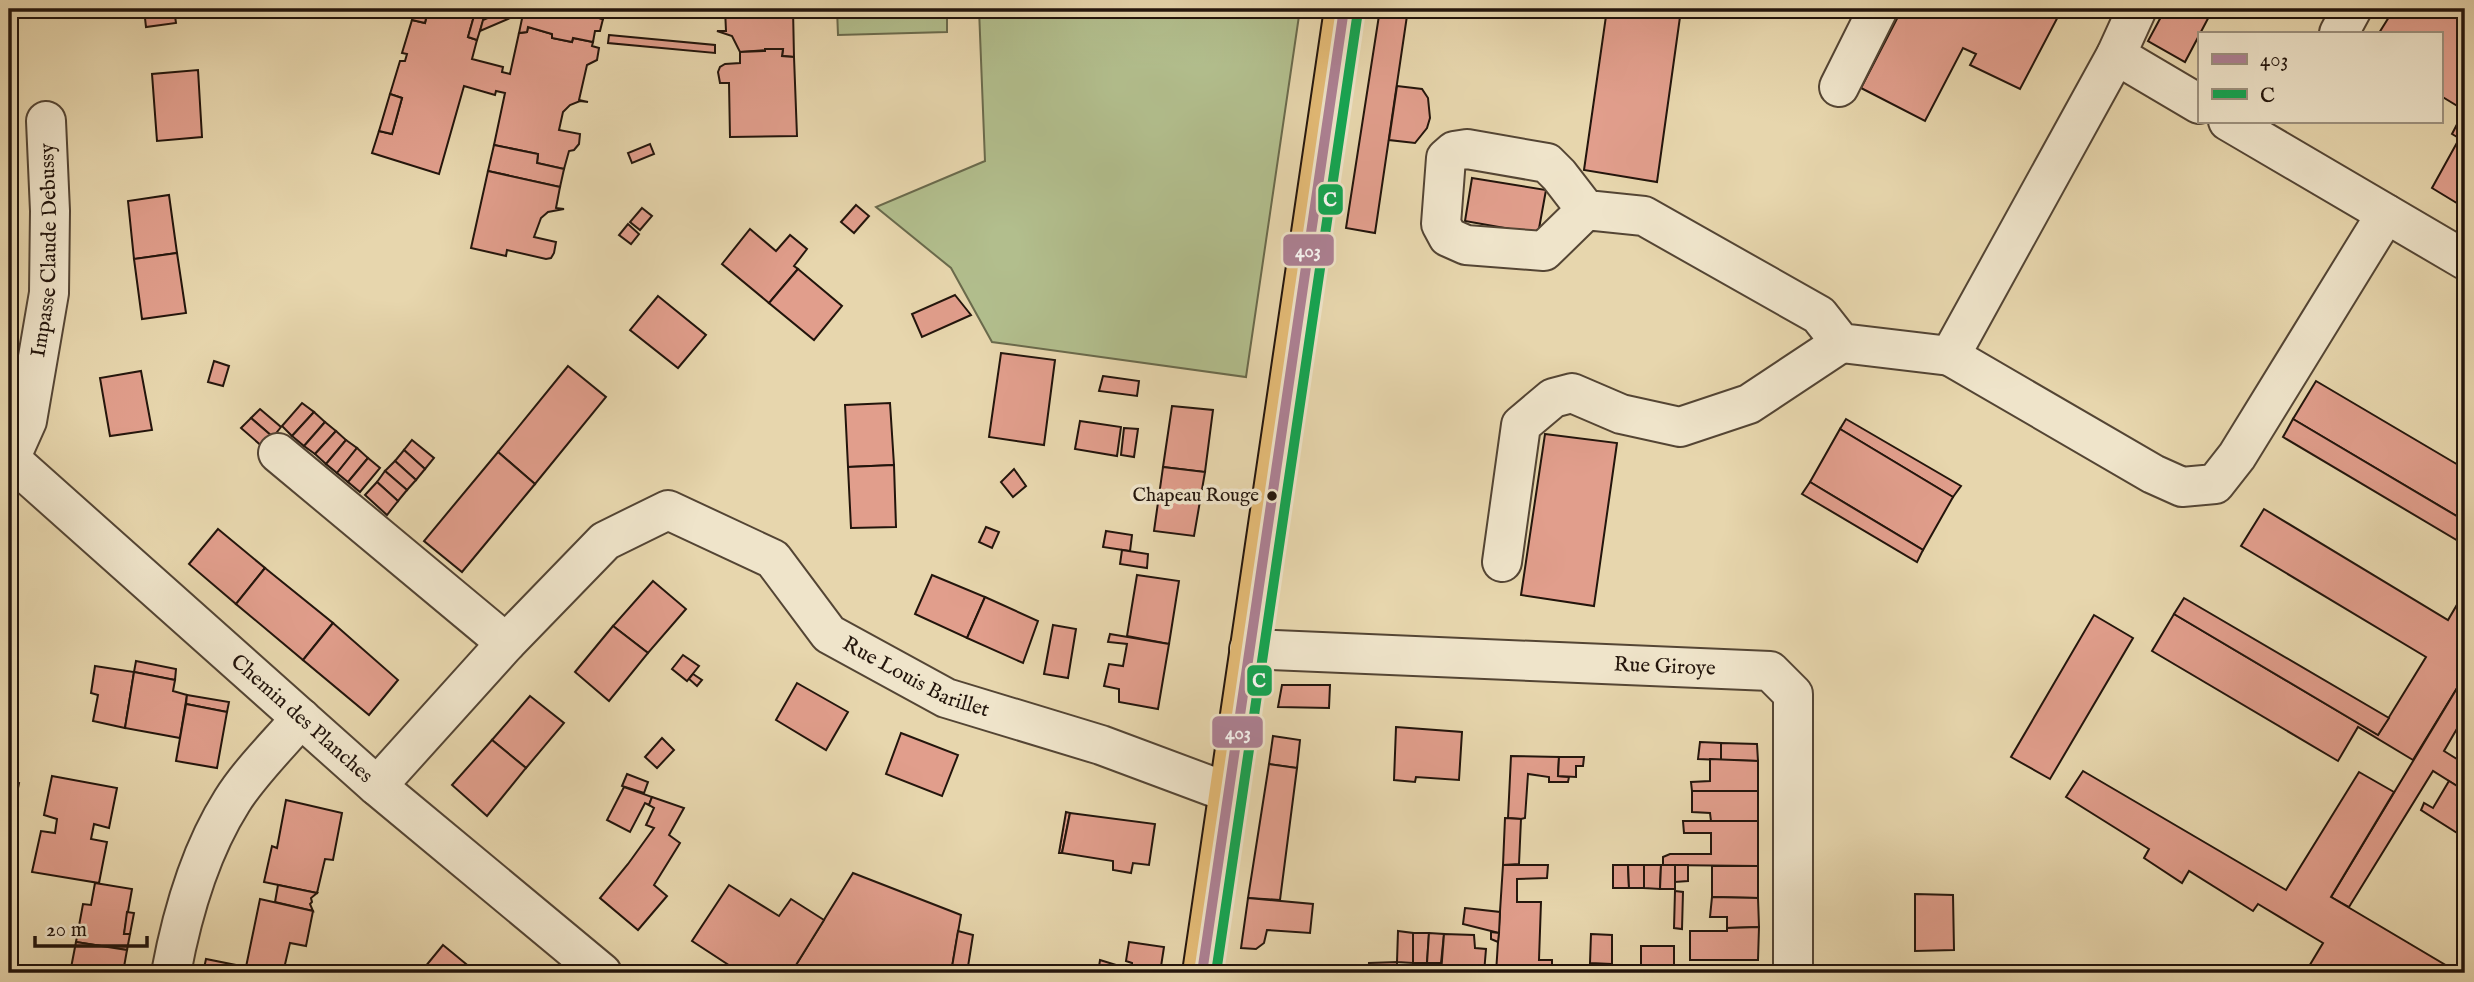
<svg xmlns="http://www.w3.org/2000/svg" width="2474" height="982" viewBox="0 0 2474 982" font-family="'IM FELL English',serif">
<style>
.green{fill:#b2be8d;stroke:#6a6a4c;stroke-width:2}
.building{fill:#e19e8c;stroke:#23150c;stroke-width:2}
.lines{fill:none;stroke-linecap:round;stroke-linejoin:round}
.minor-casing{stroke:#544534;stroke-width:42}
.major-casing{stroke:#23150c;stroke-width:42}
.minor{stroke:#efe4ca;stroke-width:38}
.major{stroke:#e4bb76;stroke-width:38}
.bus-1-casing{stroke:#efe4ca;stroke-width:16}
.bus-2-casing{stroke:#efe4ca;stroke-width:16}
.bus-1{stroke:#ad8195;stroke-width:10}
.bus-2{stroke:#13a652;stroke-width:10}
.bus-dot{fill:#23150c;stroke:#efe4ca;stroke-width:2.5}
.labels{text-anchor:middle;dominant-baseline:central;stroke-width:7;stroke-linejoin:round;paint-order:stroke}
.bus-label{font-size:19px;fill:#23150c;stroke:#efe4ca;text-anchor:end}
.street-label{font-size:21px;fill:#23150c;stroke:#efe4ca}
.line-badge{stroke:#efe4ca;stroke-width:2.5}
.badge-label{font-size:19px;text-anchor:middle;font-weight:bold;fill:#fff}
</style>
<rect width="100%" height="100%" fill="#e7d6ad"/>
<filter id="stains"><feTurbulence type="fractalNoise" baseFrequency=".00286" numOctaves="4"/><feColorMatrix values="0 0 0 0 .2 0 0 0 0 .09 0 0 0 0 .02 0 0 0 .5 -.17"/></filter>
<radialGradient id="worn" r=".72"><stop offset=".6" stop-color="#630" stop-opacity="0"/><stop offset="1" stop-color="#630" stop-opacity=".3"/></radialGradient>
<g class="green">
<path d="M837,9H947V32L838,35Z"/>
<path d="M979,9H1300L1246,377L992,342L951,268L876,207L985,161Z"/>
</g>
<g class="building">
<path d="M15,9H51L16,13Z"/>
<path d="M144,9H174L176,23L146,27Z"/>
<path d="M415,9H476L468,37L477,40L472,59L503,67L502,72L510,74L519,33L527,32L528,27L552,34V38L572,42L573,38L593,42L592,46L599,48L597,60L587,65L579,100L588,102L580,101L570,105L563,112L559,130L580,134L579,144L574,150L569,151L564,169L537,163L538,154L494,145L505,93L496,91L495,95L464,86L439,174L372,153L379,131L392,134L402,98L390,94L400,61H405L407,54L402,53L412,20L425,23L427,14L415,11Z"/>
<path d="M476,9H487L477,40L468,37Z"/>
<path d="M508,9H524V12L480,31L483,20Z"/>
<path d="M524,9H579V13L603,19L600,31H595L593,42L573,38L572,42L552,38V34L528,27L527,32L519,33Z"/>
<path d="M579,9H606L603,19L579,13Z"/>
<path d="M725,9H793L794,57L782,56L783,49L740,52L732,36L717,31H726Z"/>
<path d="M1380,9H1408L1375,233L1346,228Z"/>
<path d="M1607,9H1623L1680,17L1657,182L1584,170Z"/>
<path d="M1902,9H2062L2020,89L1970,65L1976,54L1963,48L1925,121L1861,88Z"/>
<path d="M2153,9H2213L2185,62L2148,41L2162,15Z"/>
<path d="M2394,9H2465L2464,110L2441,96V33H2379Z"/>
<path d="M415,11L427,14L425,23L412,20Z"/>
<path d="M609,35L715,45V53L608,43Z"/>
<path d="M765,49H783L782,56L794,57L797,136L730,137L729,83H720L718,72L720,67L725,64L740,63V52L765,51Z"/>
<path d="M198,70L202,137L157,141L152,74Z"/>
<path d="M1397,86L1422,89L1428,98L1430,118L1427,128L1415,143L1389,140Z"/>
<path d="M390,94L402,98L392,134L379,131Z"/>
<path d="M2465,109V135L2462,140L2452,134Z"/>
<path d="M2459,139L2465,142V208L2432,188Z"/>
<path d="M650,144L654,154L632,163L628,153Z"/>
<path d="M494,145L538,154L537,163L564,169L560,187L488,171Z"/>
<path d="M488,171L560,187L556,208L564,209L548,212L541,218L534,237L556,242L554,253L551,258L546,259L507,250L506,256L471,248Z"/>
<path d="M1472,178L1546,190L1538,234L1465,221Z"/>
<path d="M169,195L177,253L134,259L128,201Z"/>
<path d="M856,205L869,216L854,233L841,222Z"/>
<path d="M642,208L652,216L640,230L630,222Z"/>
<path d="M628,224L639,234L631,244L619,235Z"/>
<path d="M750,229L776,251L790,235L807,249L794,266L798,269L769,303L722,264Z"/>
<path d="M177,253L186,313L142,319L134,259Z"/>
<path d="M798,269L842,306L814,340L769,303Z"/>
<path d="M955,295L971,315L922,337L912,314Z"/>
<path d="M658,296L706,335L678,368L630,330Z"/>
<path d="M1001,353L1055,360L1044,445L989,437Z"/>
<path d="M214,361L229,366L223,386L208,382Z"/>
<path d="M568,366L606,397L535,484L498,452Z"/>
<path d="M141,371L152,430L110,436L100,378Z"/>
<path d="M1103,376L1139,381L1137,396L1099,391Z"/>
<path d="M2316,381L2465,469V521L2293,419Z"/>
<path d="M302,403L314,412L292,436L282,426Z"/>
<path d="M890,403L894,465L848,467L845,405Z"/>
<path d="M1172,406L1213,410L1205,472L1163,467Z"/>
<path d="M260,409L281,427L273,437L251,418Z"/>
<path d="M314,412L325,422L304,446L292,436Z"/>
<path d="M251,418L273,437L264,448L241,428Z"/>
<path d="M1846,419L1961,486L1953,497L1840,429Z"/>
<path d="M2293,419L2465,521V545L2283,437Z"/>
<path d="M1080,421L1121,427L1117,456L1075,449Z"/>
<path d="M325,422L336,431L315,454L304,446Z"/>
<path d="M1124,428L1138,429L1134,457L1121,455Z"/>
<path d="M1840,429L1953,497L1923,550L1810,482Z"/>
<path d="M336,431L346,440L326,464L315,454Z"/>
<path d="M1545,434L1617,443L1594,606L1521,595Z"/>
<path d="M346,440L357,448L337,473L326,464Z"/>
<path d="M412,440L434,458L425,469L404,450Z"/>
<path d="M357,448L368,458L348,482L337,473Z"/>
<path d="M404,450L425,469L416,480L395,461Z"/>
<path d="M498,452L535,484L462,572L424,541Z"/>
<path d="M368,458L380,468L360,492L348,482Z"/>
<path d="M395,461L416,480L407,490L385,471Z"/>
<path d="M894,465L896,527L851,528L848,467Z"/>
<path d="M1163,467L1205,472L1194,536L1154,531Z"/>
<path d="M1014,469L1026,486L1013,497L1001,482Z"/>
<path d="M385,471L407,490L398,501L377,482Z"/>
<path d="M377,482L398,501L387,515L365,495Z"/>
<path d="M1810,482L1923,550L1917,562L1802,494Z"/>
<path d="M2264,509L2448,620L2465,591V681L2462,680L2413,760L2358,727L2338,761L2152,651L2174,614L2378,735L2426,657L2241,546Z"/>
<path d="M986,527L999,532L992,548L979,542Z"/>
<path d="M218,529L265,568L236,604L189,564Z"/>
<path d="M1106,531L1132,535L1130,551L1103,547Z"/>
<path d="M1122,550L1148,554L1147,568L1120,564Z"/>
<path d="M265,568L333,623L303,660L236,604Z"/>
<path d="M932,575L985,597L967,638L915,614Z"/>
<path d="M1137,575L1179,581L1169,644L1127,636Z"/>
<path d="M653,581L686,609L648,653L613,626Z"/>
<path d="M985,597L1038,621L1023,663L967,638Z"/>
<path d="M2184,598L2389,718L2378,735L2174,614Z"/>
<path d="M2094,615L2133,638L2050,779L2011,757Z"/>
<path d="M333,623L398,680L369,715L303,660Z"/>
<path d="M1053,625L1076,629L1068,678L1044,674Z"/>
<path d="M613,626L648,653L609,701L575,672Z"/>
<path d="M1110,634L1169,644L1158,709L1119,702V689L1104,686L1109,664L1123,666L1127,644L1108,642Z"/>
<path d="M683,655L699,666L687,681L672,669Z"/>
<path d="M136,661L176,669L175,680L134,672Z"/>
<path d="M95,666L134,672L125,728L93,721L98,695L91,693Z"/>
<path d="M134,672L175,680L173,691L187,695L180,738L125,728Z"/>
<path d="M693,674L702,680L697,686L689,679Z"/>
<path d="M2462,680L2465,681V715L2444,751L2465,764V791L2433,771L2349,907L2331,897Z"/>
<path d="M797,683L848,712L826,750L776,720Z"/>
<path d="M1282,685H1330L1329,708L1278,707Z"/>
<path d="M187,695L229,702L227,712L186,704Z"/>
<path d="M530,696L564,723L526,768L492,740Z"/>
<path d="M186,704L227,712L217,768L176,761Z"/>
<path d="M1396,727L1462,732L1459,780L1416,777L1415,782L1394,780Z"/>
<path d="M901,733L958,755L942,796L886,774Z"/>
<path d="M1273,736L1300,740L1297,768L1269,764Z"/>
<path d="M662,738L674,750L657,768L645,757Z"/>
<path d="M492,740L526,768L487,816L452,785Z"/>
<path d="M1700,742L1721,743V760L1698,759Z"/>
<path d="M1721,743L1757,744L1758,761L1721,760Z"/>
<path d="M1511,756L1559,757L1558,776L1569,777L1568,782H1549V777L1528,774L1525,818L1521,819L1508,818Z"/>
<path d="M1559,757H1584L1583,766H1576V777L1558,776Z"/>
<path d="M1710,759L1758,761V791H1692L1691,782L1710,781Z"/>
<path d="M1269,764L1297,768L1280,900L1248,898Z"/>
<path d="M2083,771L2286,890L2359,772L2394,792L2331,897L2459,973H2305L2323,943L2258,904L2253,911L2189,871L2182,883L2144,858L2149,849L2066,797Z"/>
<path d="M627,774L648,782L644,793L622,786Z"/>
<path d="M52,776L117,788L109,828L94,824L91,839L107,842L99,883L32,872L41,831L55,833L57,819L44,815Z"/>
<path d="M9,781L19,783L9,833Z"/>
<path d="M2449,781L2465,791V838L2421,810L2424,803L2433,808Z"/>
<path d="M624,787L652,797L649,805L645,803L630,832L607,820Z"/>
<path d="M1692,791H1758V821H1711L1710,813L1692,812Z"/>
<path d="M652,797L684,808L669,835L680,843L654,885L667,896L638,930L600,898L628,864L654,828L646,825L654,808L649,805Z"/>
<path d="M286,800L342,813L333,860L325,859L317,893L264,882L272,846L277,848Z"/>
<path d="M1066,812L1070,813L1062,853H1059Z"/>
<path d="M1070,813L1155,824L1149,865L1133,863L1131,873L1113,870V861L1062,853Z"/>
<path d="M1505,818L1521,819L1519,864L1503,865Z"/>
<path d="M1683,821H1758V866L1663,865V857L1670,854H1711V833H1684Z"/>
<path d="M1503,865H1548L1547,878L1517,879V902H1541L1539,960H1552V973H1496Z"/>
<path d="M1613,865H1628L1629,888H1613Z"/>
<path d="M1628,865H1644V888H1629Z"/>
<path d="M1644,865H1661L1660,889L1644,888Z"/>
<path d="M1661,865H1675V889H1660Z"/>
<path d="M1675,865H1688V881L1675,882Z"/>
<path d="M1712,866H1758V898L1712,897Z"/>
<path d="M853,873L961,915L951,973H791Z"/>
<path d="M95,883L132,889L124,934H130L127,950L76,942L83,904L91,905Z"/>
<path d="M278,885L317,893L311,898L312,902L310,904L313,911L275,902Z"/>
<path d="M729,885L779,916L791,899L824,920L791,973H741L692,941Z"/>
<path d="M1675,891L1683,892L1682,929L1674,928Z"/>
<path d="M1915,894L1953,895L1954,950L1915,951Z"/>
<path d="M1712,897L1758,898L1759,927L1727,928V917H1710Z"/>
<path d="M1248,898L1313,904L1310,933L1267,930L1264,943L1256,949L1241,948Z"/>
<path d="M260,899L313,911L306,946L290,943L283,973L265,971L264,973H203L206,959L246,967Z"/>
<path d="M1465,908L1500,912L1499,933L1463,924Z"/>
<path d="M127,912L134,913L130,934H124Z"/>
<path d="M1759,927L1758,960H1690V931H1727V928Z"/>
<path d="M958,931L973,935L967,973H951Z"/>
<path d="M1398,931L1413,933V963L1397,962Z"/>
<path d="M1491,932L1499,933L1498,942L1491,939Z"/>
<path d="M1413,933H1429L1427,963H1413Z"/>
<path d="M1429,933L1444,934L1441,963H1427Z"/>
<path d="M1444,934L1474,935L1475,948L1486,949L1484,973H1441Z"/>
<path d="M1591,934L1612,935V964L1590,963Z"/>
<path d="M76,942L127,950L124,967L116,966L115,973H70Z"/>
<path d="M1129,942L1164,947L1160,973H1143L1132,970V963L1126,961Z"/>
<path d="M443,945L477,973H420Z"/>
<rect x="1641" y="946" width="33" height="27"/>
<path d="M1100,960L1132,970L1143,973H1098Z"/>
<path d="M1397,962V973H1368L1369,963Z"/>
<path d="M116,966L124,967L123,973H115Z"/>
</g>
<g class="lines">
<defs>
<g id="minor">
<path d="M2137,9L2116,55L1950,356L2153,474L2182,487L2215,484L2237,456L2386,214"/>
<path d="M2339,33L2352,9"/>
<path d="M2116,55L2199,104"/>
<path d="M1839,87L1878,9"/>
<path d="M2228,121L2465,260"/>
<path d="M1586,210L1544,251L1466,245L1448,237L1441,224L1446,158L1454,151L1467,149L1547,163L1559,175L1586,210L1644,216L1819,315L1841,343L1950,356"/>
<path d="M278,453L506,643"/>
<path id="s1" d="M9,458L377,786L602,973"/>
<path id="s2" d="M10,459L27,421L49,293L50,211L46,121"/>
<path d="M1502,562L1521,425L1553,398L1572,393L1621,414L1680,427L1749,404L1841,343"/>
<path id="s3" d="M1249,649L1770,671L1793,694V973"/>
<path id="s4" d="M377,786L506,643L605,541L668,510L773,559L829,634L946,698L1101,745L1227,792"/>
<path d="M171,973C182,914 199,853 232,801C250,772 279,744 301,718"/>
</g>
<path id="major" d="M1202,973L1344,9"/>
</defs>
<use href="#minor" class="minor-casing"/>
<use href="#major" class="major-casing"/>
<use href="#minor" class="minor"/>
<use href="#major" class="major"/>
<defs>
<path id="bus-1" d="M1202,973L1344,9"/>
<path id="bus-2" d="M1216,973L1358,11"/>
</defs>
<use href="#bus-1" class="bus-1-casing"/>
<use href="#bus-2" class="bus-2-casing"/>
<use href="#bus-1" class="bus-1"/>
<use href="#bus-2" class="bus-2"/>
</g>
<circle class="bus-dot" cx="1272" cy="496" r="6"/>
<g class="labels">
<g class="bus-label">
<text x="1259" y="496">Chapeau Rouge</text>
</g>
<g class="street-label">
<text stroke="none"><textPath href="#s2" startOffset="214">Impasse Claude Debussy</textPath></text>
<text stroke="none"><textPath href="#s3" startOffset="416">Rue Giroye</textPath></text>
<text stroke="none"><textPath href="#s4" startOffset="712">Rue Louis Barillet</textPath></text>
<text stroke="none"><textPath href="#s1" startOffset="392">Chemin des Planches</textPath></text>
</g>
</g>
<g class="line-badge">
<rect x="1317" y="183" width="27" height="33" rx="7" fill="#13a652"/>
<rect x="1282" y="233" width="53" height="34" rx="7" fill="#ad8195"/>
<rect x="1246" y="664" width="27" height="33" rx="7" fill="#13a652"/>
<rect x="1211" y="715" width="53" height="34" rx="7" fill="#ad8195"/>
</g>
<g class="badge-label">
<text x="1330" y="206">C</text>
<text x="1308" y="257">403</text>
<text x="1259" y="687">C</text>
<text x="1238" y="739">403</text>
</g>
<rect width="2474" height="982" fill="none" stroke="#e7d6ad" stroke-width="35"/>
<rect x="10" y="10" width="2453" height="961" fill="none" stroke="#23150c" stroke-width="3.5"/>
<rect x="18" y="18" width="2439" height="947" fill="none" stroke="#23150c" stroke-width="2"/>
<rect x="2198" y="32" width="245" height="91" fill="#efe4ca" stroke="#9d917e" stroke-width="2"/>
<rect x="2212" y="54" width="35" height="10" fill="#ad8195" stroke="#9d917e" stroke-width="2"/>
<text x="2260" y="66" font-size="21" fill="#23150c">403</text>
<rect x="2212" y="89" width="35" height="10" fill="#13a652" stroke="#9d917e" stroke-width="2"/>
<text x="2260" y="102" font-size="21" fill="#23150c">C</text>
<path d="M35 936v10h112v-10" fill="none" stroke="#23150c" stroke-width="3.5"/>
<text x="46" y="936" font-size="21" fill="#23150c" stroke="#efe4ca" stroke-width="5" paint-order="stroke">20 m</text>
<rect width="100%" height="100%" filter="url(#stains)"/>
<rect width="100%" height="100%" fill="url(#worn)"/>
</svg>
